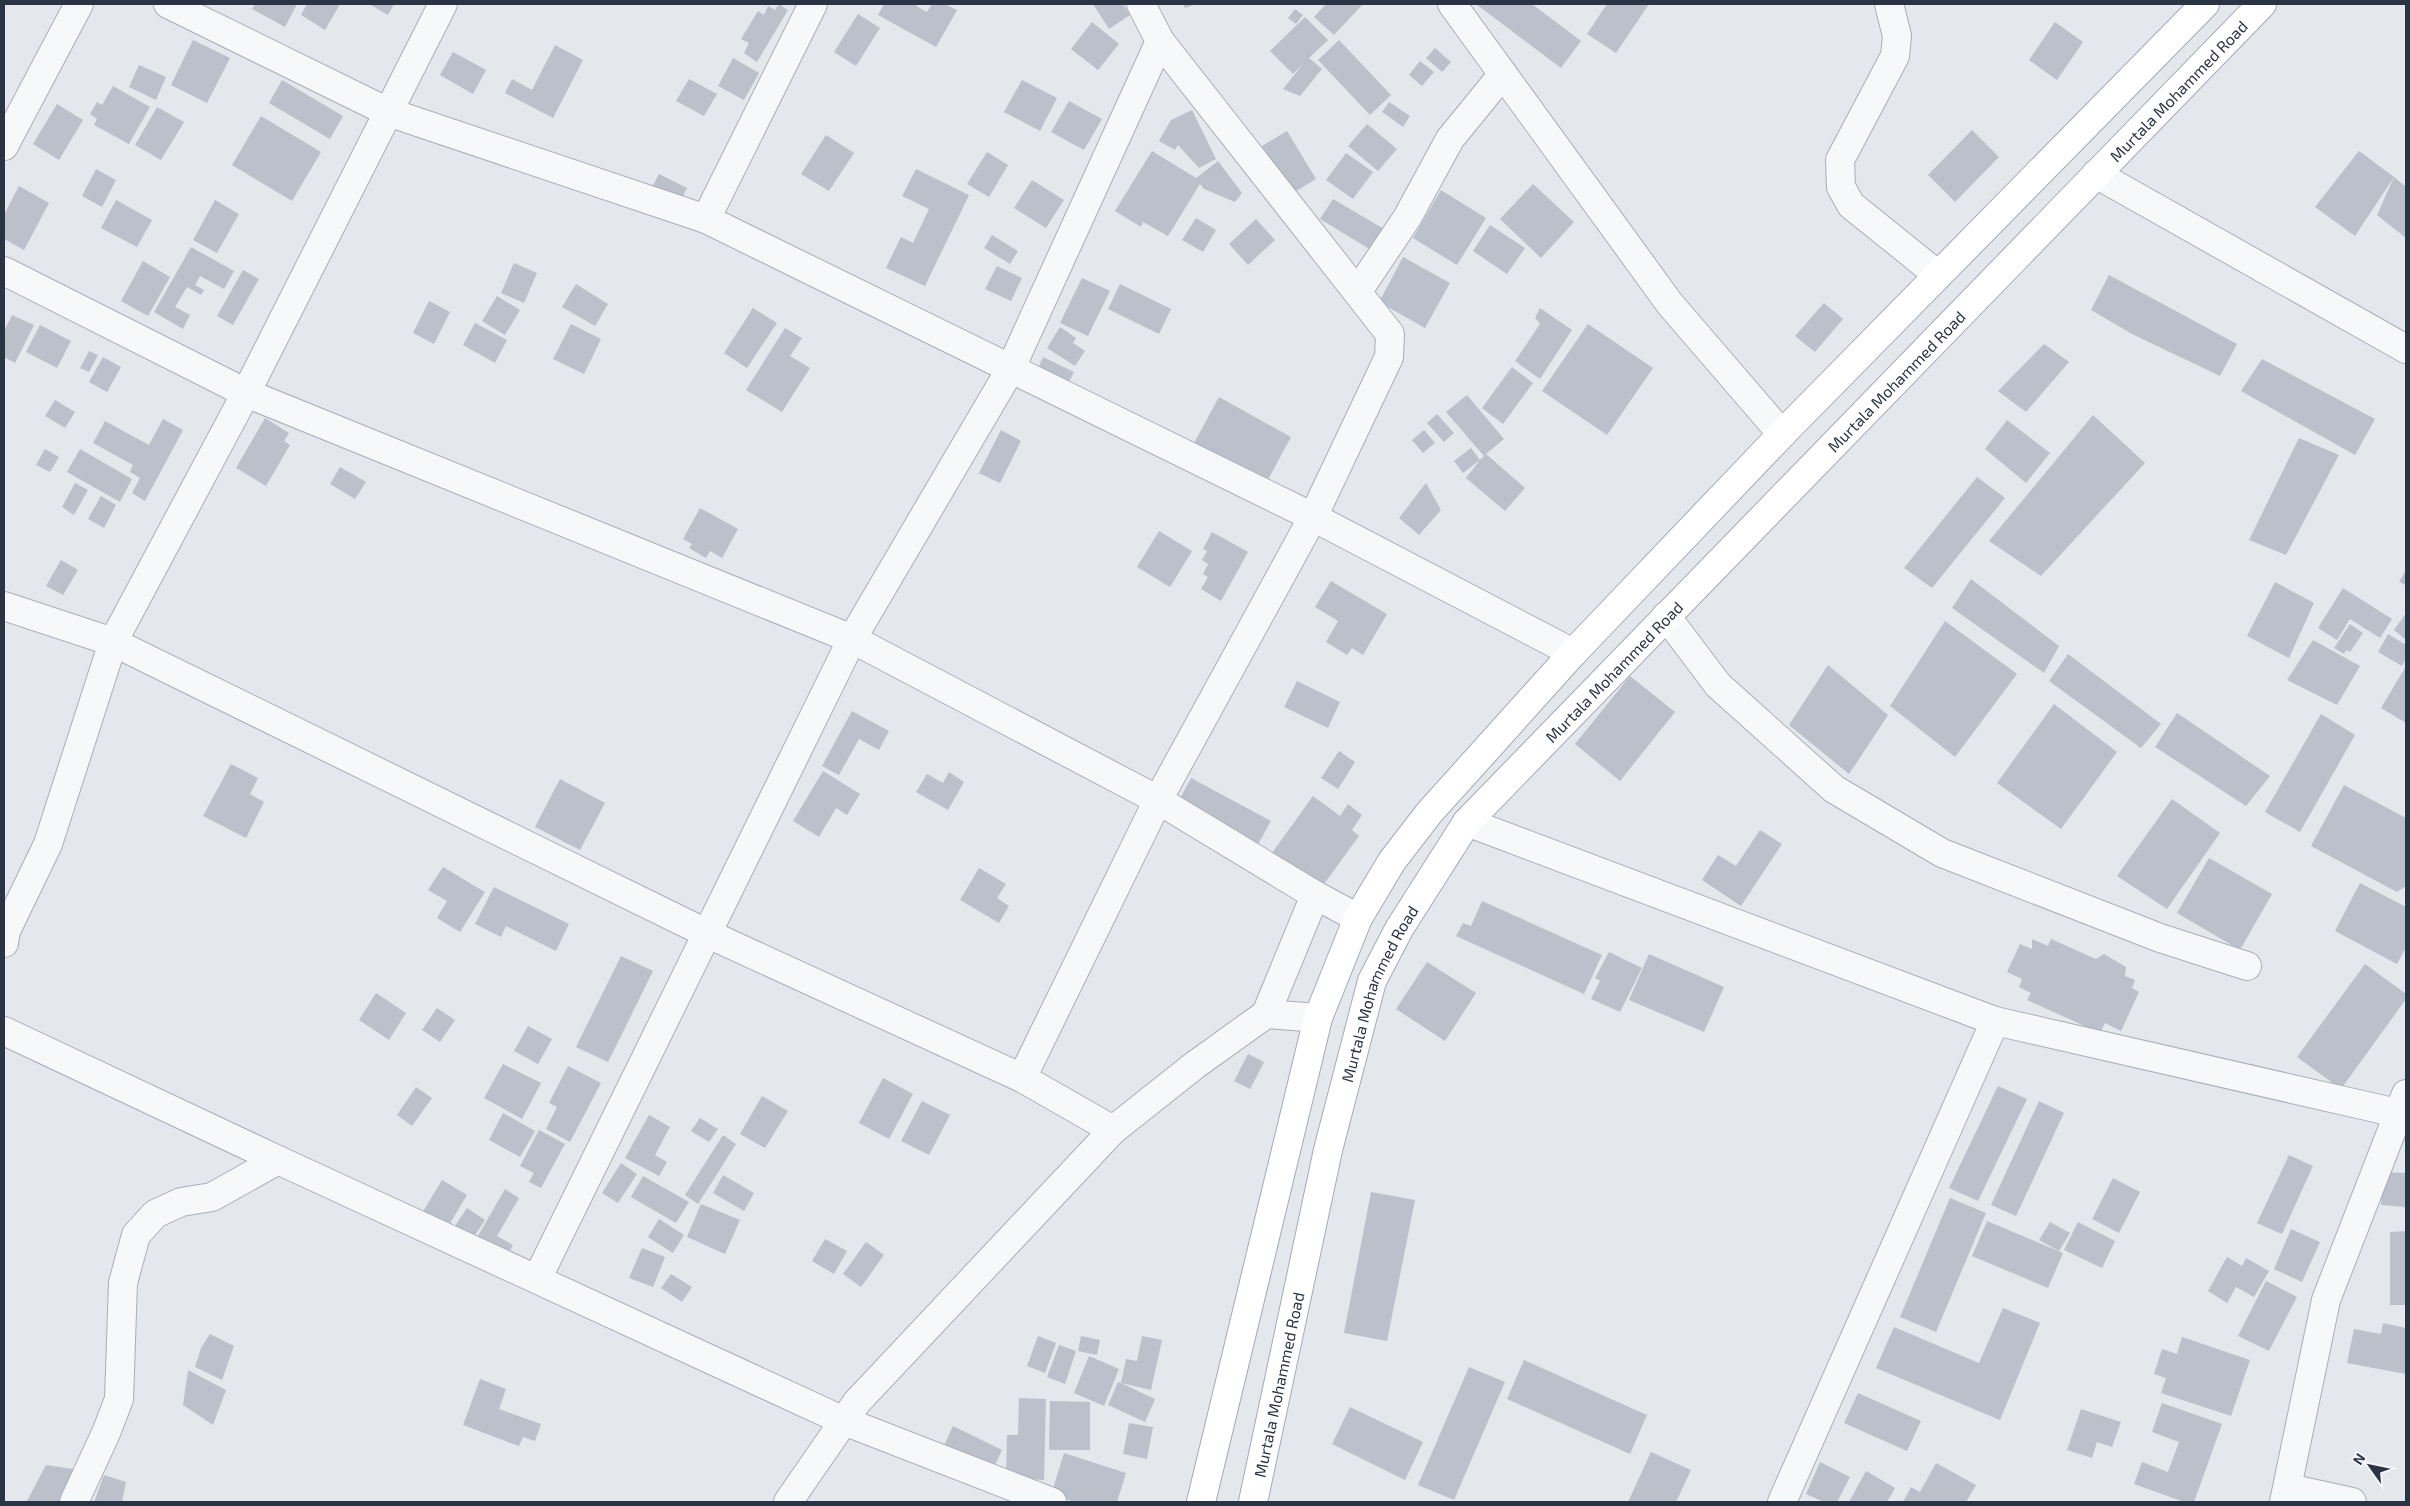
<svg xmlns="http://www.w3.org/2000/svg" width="2410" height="1506" viewBox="0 0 2410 1506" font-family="'Exo 2',sans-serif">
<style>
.building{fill:#bbc0ca}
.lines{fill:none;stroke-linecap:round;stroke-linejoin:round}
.minor-casing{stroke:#a9aeb7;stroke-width:30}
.major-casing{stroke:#a3abb8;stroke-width:30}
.minor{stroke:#f7f8fa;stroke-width:28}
.major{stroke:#fff;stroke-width:28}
.labels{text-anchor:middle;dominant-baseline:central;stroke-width:4;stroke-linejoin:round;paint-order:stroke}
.street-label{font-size:16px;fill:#2b3445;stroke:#f4f6f9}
</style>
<rect width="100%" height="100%" fill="#e4e7ec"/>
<g class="building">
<path d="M255,4H297L285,27L252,9Z"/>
<path d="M307,4H340L325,30L301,15Z"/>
<path d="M369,4H394L388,15Z"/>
<path d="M779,4L788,10L757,62L744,53L749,43L741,39L758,11L764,15L768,6L775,10Z"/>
<path d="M884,4H917L916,6L927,12L932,4H945L957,10L936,47L878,15Z"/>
<path d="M1093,4H1123L1130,15L1109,29Z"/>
<path d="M1183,4H1195L1185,8Z"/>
<path d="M1326,4H1363L1334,35L1314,17Z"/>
<path d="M1476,4H1532L1581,41L1561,68Z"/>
<path d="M1607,4H1649L1616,53L1587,34Z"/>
<path d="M1295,9L1303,15L1296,24L1288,18Z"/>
<path d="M858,14L880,28L856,66L834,52Z"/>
<path d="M1305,17L1328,40L1309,58L1322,69L1300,96L1283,89L1303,64L1293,74L1270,51Z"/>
<path d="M1092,22L1119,44L1098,70L1071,49Z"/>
<path d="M2055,22L2083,42L2057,80L2029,60Z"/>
<path d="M193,40L230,58L207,103L171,85Z"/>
<path d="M1339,40L1391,95L1370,115L1318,60Z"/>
<path d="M555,45L583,60L553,118L505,93L512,79L532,90Z"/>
<path d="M1435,48L1451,62L1442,72L1426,58Z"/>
<path d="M453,52L486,70L473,94L440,75Z"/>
<path d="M733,58L759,73L744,100L718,86Z"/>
<path d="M1420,61L1434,72L1422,86L1409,75Z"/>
<path d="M139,65L166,77L156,100L129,87Z"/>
<path d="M689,79L717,94L704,116L676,101Z"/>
<path d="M282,80L343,116L330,139L269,103Z"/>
<path d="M1022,80L1057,98L1040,131L1004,112Z"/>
<path d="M113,86L150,107L129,144L94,125L97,119L90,114L97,102L102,105Z"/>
<path d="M1069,101L1102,119L1084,150L1051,132Z"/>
<path d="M1389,102L1410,116L1403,127L1382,112Z"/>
<path d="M57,104L83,120L59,160L33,144Z"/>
<path d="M157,107L184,122L161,160L135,145Z"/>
<path d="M1192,110L1216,159L1199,168L1178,145L1175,150L1159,141L1171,120Z"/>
<path d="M261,116L321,152L292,201L232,165Z"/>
<path d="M1367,124L1397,149L1378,171L1348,146Z"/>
<path d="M1972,130L1999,157L1955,202L1928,175Z"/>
<path d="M1287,131L1316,179L1291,194L1262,146Z"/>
<path d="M826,135L854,153L829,191L801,174Z"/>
<path d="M1152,151L1196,178L1218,161L1242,193L1235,202L1204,189L1200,184L1168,236L1143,222L1141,227L1115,211Z"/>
<path d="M2359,151L2394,177L2355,236L2315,207Z"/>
<path d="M987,152L1008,165L989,197L967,184Z"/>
<path d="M1346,153L1373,172L1353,199L1326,180Z"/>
<path d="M96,169L116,180L102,207L82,196Z"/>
<path d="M916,169L969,195L925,286L886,268L901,237L913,243L929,209L902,196Z"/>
<path d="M659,174L687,188L680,202L652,187Z"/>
<path d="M2394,177L2406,187V238L2377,215Z"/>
<path d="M1032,180L1064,200L1046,228L1014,208Z"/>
<path d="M1533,184L1574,222L1541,258L1500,219Z"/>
<path d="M19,186L49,203L24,250L4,239V215Z"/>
<path d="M1441,190L1486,218L1457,265L1413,238Z"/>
<path d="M1333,199L1384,229L1371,250L1320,219Z"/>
<path d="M116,200L152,220L137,247L101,228Z"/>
<path d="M215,200L239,214L217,253L193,240Z"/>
<path d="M1196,218L1216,230L1203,252L1182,240Z"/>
<path d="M1256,219L1275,240L1248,265L1229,244Z"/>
<path d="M1490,225L1525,248L1507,274L1473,251Z"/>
<path d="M992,235L1018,251L1010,264L984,248Z"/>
<path d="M191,247L234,271L224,289L200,276L195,285L204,290L201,295L187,287L175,307L190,315L183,329L154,312Z"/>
<path d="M1403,257L1450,283L1425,328L1379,302Z"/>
<path d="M143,261L170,277L148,316L121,301Z"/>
<path d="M514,263L537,273L524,303L501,293Z"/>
<path d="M997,266L1022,278L1011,301L985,289Z"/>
<path d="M243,270L259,279L233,325L217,316Z"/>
<path d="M2109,275L2237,344L2220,376L2132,334L2091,310Z"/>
<path d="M1082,278L1110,291L1088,336L1060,323Z"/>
<path d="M576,284L608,304L595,326L562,307Z"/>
<path d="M1120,284L1171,309L1159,334L1108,309Z"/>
<path d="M497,296L520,310L505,335L482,321Z"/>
<path d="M429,301L450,312L434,344L413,333Z"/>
<path d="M1824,303L1843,319L1815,352L1795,336Z"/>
<path d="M753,308L777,323L747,368L724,353Z"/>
<path d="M1540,308L1572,330L1540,379L1515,361L1540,324L1535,318Z"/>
<path d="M12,315L34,325L15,363L4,357V331Z"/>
<path d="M475,323L507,340L495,363L463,345Z"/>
<path d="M571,324L601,339L584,374L553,359Z"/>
<path d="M1588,324L1653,368L1607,435L1542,391Z"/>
<path d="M40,325L71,341L57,368L26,352Z"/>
<path d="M1060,327L1076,338L1073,343L1085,351L1075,366L1047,348Z"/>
<path d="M785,328L802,338L790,356L810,368L782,412L746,390Z"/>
<path d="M2044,344L2069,362L2026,412L1998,391Z"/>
<path d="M89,351L98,355L89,372L80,368Z"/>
<path d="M103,357L121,367L107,392L89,382Z"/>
<path d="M1043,357L1074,372L1065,390L1035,375Z"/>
<path d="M2262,359L2375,419L2355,455L2241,391Z"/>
<path d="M1512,367L1533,383L1503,424L1482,408Z"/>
<path d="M1467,395L1504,439L1486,454L1525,488L1505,511L1466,478L1480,460L1463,473L1454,461L1471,448L1480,460L1484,456L1446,412Z"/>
<path d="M1219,397L1291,437L1265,485L1193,445Z"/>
<path d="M55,400L75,412L65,428L45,416Z"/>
<path d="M1437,414L1454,433L1444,442L1427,423Z"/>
<path d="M2093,415L2145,463L2041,576L1989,541Z"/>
<path d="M265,418L289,433L284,441L290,445L266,486L236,468Z"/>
<path d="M163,419L183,430L145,501L132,493L140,478L130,472L133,465L93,443L105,421L149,445Z"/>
<path d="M2007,420L2050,453L2026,483L1985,449Z"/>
<path d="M1001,430L1021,441L1000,483L979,473Z"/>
<path d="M1424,430L1435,443L1423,453L1412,440Z"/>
<path d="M2299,438L2339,455L2286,555L2249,540Z"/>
<path d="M45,449L59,457L50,472L36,465Z"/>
<path d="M80,449L132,479L120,502L67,472Z"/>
<path d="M340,467L366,482L355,499L330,484Z"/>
<path d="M1977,477L2005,498L1932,588L1904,568Z"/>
<path d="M75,483L88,490L74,515L62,507Z"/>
<path d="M1426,483L1441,510L1419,535L1399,518Z"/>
<path d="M101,496L116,505L104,528L88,519Z"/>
<path d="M700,508L738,529L722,558L710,551L706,558L689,548L692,544L683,539Z"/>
<path d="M1159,531L1192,551L1170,587L1137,567Z"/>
<path d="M1212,532L1248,552L1221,601L1201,589L1208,577L1203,574L1208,564L1202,560L1207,551L1203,549Z"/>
<path d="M61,560L78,570L63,595L46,586Z"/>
<path d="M2406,570V585L2399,582Z"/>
<path d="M1971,579L2059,646L2044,673L1952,608Z"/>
<path d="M1331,581L1387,614L1363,655L1352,648L1347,655L1326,642L1338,621L1315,607Z"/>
<path d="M2275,582L2314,603L2289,658L2247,636Z"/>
<path d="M2343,588L2392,619L2380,638L2350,619L2337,640L2318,628Z"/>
<path d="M2406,613V640L2394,630Z"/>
<path d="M1945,621L2017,674L1955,757L1890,706Z"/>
<path d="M2350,624L2363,633L2350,652L2346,650L2344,654L2334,648Z"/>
<path d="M2388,634L2406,645V659L2402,666L2378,652Z"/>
<path d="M2313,640L2360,666L2337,705L2287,680Z"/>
<path d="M2068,654L2161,724L2141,748L2049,681Z"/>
<path d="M1828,665L1888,715L1849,774L1789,725Z"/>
<path d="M2406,666V723L2381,708Z"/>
<path d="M1630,676L1675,712L1620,781L1575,744Z"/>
<path d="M1297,681L1340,702L1328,728L1284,707Z"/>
<path d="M2054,704L2117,752L2061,829L1997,783Z"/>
<path d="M852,711L889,731L879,750L859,739L839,775L822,766Z"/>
<path d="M2177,713L2270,776L2246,806L2155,747Z"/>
<path d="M2321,714L2355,735L2300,832L2265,812Z"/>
<path d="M1339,751L1355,762L1338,789L1321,778Z"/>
<path d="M231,764L258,778L250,794L264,802L246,838L203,816Z"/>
<path d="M823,771L860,794L847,815L836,808L819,837L793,821Z"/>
<path d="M949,772L964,782L948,810L916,792L927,774L943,783Z"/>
<path d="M1191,778L1271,821L1257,846L1177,804Z"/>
<path d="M560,779L605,803L580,850L535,827Z"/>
<path d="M2344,785L2406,818V886L2397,892L2311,846Z"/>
<path d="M1313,796L1340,816L1348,804L1362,815L1352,830L1359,836L1321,888L1272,853Z"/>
<path d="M2172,799L2220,833L2167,909L2117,876Z"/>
<path d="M1760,830L1782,844L1741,906L1702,880L1718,855L1736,866Z"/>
<path d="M2209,858L2272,894L2240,950L2177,913Z"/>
<path d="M443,867L485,892L460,932L437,918L447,901L428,890Z"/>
<path d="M979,868L1006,884L997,898L1009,906L999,923L960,900Z"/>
<path d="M2360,883L2406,907V947L2397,964L2335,931Z"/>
<path d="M494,887L569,924L556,951L506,926L501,937L475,924Z"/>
<path d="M1482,901L1602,955L1584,994L1456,936L1463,923L1471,926Z"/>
<path d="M2032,939L2048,946L2051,939L2096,959L2104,954L2126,967L2125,976L2135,980L2132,988L2139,992L2121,1031L2105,1023L2100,1033L2027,1000L2031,993L2019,987L2022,979L2007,972L2020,944L2032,949Z"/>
<path d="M1609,952L1642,968L1620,1012L1591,999L1600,981L1595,978Z"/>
<path d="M1649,954L1724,987L1704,1032L1629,1000Z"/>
<path d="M621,956L653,971L608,1062L576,1047Z"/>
<path d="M1427,962L1476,993L1445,1041L1396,1009Z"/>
<path d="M2365,964L2406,994V999L2341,1089L2297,1057Z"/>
<path d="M376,993L406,1013L389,1040L359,1020Z"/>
<path d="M437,1008L455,1020L440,1042L422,1030Z"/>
<path d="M528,1026L552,1039L538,1064L514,1051Z"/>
<path d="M1248,1054L1264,1062L1250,1089L1234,1081Z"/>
<path d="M503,1064L541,1083L522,1119L484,1098Z"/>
<path d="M568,1066L601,1083L570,1142L546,1129L557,1107L549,1103Z"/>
<path d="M883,1078L913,1094L889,1139L859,1123Z"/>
<path d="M1998,1086L2027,1099L1978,1201L1949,1188Z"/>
<path d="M416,1087L432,1098L412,1126L397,1115Z"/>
<path d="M762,1096L788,1111L765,1148L740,1134Z"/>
<path d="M922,1101L950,1115L929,1155L901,1141Z"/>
<path d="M2039,1101L2064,1113L2016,1216L1991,1205Z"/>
<path d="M503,1113L535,1131L520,1157L489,1140Z"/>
<path d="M649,1115L670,1127L655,1155L667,1162L659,1176L625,1158Z"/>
<path d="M700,1118L718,1129L709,1142L691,1131Z"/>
<path d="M539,1130L565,1144L541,1188L529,1182L534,1173L520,1166Z"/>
<path d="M723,1135L736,1144L698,1204L685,1195Z"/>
<path d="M2289,1155L2313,1166L2282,1234L2257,1223Z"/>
<path d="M621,1163L637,1174L618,1203L602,1193Z"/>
<path d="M2383,1172L2406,1173V1207L2381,1205Z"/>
<path d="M723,1175L754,1193L744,1211L713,1193Z"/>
<path d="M643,1176L689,1202L676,1223L631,1197Z"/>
<path d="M2113,1178L2140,1192L2119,1233L2092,1219Z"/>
<path d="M442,1180L467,1195L446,1230L421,1215Z"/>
<path d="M505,1189L519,1198L497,1236L513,1245L506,1259L475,1241Z"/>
<path d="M1371,1192L1415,1200L1387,1341L1344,1333Z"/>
<path d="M1950,1198L1986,1213L1936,1332L1900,1317Z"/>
<path d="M701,1204L740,1220L725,1254L687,1237Z"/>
<path d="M467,1208L485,1220L471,1241L453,1229Z"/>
<path d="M659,1219L684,1235L673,1253L648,1237Z"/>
<path d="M1987,1221L2063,1253L2048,1288L1972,1256Z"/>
<path d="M2050,1222L2070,1233L2059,1251L2039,1240Z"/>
<path d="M2078,1222L2115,1241L2102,1268L2064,1250Z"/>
<path d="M2291,1229L2320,1242L2302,1282L2274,1269Z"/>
<path d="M2406,1231V1305H2390V1232Z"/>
<path d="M825,1239L847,1251L834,1274L812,1261Z"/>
<path d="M866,1242L884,1255L861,1287L843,1274Z"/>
<path d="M642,1248L665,1257L653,1287L629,1278Z"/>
<path d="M2227,1257L2242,1266L2246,1258L2269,1271L2254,1297L2236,1287L2227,1303L2208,1291Z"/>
<path d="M671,1274L692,1287L682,1302L661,1288Z"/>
<path d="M2266,1281L2297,1297L2269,1351L2238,1336Z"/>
<path d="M2003,1308L2040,1323L2000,1420L1876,1368L1894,1327L1979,1363Z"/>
<path d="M2383,1323L2406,1328V1374L2347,1363L2354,1329L2381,1334Z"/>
<path d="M210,1334L234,1346L222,1380L195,1367L201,1348Z"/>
<path d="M1038,1336L1056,1343L1045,1373L1027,1366Z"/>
<path d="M1081,1336L1100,1340L1097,1355L1078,1351Z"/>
<path d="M1142,1336L1162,1340L1151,1390L1121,1383L1155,1399L1145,1422L1108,1405L1118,1382L1121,1383L1126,1359L1137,1361Z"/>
<path d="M2182,1337L2250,1360L2231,1416L2161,1393L2166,1378L2154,1374L2162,1349L2177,1354Z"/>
<path d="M1059,1345L1076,1351L1065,1384L1047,1377Z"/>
<path d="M1089,1356L1119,1369L1104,1406L1074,1393Z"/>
<path d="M1524,1360L1647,1415L1630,1454L1507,1399Z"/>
<path d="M1469,1367L1505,1382L1454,1500L1418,1485Z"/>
<path d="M188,1370L226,1390L213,1425L183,1405Z"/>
<path d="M480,1379L506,1389L499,1409L541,1424L535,1441L523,1437L519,1446L463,1425Z"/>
<path d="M1858,1393L1921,1421L1907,1451L1844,1423Z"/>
<path d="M1019,1398L1046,1399L1044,1480L1006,1477L1007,1435H1018Z"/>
<path d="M1050,1401L1090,1402V1450H1049Z"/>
<path d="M2162,1403L2222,1424L2194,1502H2184L2134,1484L2142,1462L2168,1472L2179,1442L2152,1432Z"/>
<path d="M1350,1407L1423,1442L1405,1480L1332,1444Z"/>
<path d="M2081,1409L2121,1422L2112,1447L2097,1442L2092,1458L2067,1450Z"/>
<path d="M1129,1423L1153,1427L1147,1459L1123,1454Z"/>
<path d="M953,1426L1002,1450L991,1474L942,1450Z"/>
<path d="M1651,1452L1691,1470L1676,1502H1628Z"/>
<path d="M1064,1453L1126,1473L1117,1502H1075L1051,1495Z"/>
<path d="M1820,1462L1850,1477L1837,1502H1824L1806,1494Z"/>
<path d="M1936,1463L1976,1485L1966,1502H1903L1911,1487L1920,1492Z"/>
<path d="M46,1465L80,1470L63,1502L27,1501Z"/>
<path d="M1866,1471L1895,1488L1887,1502H1849Z"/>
<path d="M104,1475L126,1482L122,1502H94Z"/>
</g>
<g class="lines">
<defs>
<g id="minor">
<path d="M168,4L388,112L706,219L1313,517L1573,653"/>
<path d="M1452,4L1670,304L1782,434"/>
<path d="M1889,4L1897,36L1895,56L1840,160L1841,187L1851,205L1938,275"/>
<path d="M4,146L79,4"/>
<path d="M2096,174L2406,349"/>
<path d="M706,219L813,4"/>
<path d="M4,271L246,393L852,639L1158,800L1315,895L1358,918"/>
<path d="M1358,291L1407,218L1450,139L1503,74"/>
<path d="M4,606L113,642L706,933L1022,1078L1113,1130"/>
<path d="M1666,616L1718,685L1834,789L1942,853L2160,938L2247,966"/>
<path d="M1467,822L1995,1021L2406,1115"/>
<path d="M4,943L6,931L48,844L113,642L246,393L443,4"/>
<path d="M1266,1014L1315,895"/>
<path d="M4,1031L278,1160L844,1421L1052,1502"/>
<path d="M1022,1078L1158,800L1313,517L1389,357L1390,334L1160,41L1141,4"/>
<path d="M537,1279L852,639L1010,370L1160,41"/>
<path d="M2288,1488L2352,1502"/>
<path d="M74,1502L106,1433L119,1399L123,1283L136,1235L155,1214L181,1202L212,1197L278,1160"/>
<path d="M788,1502L857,1402L1113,1130L1195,1065L1266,1014L1318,1018"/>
<path d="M1782,1502L1995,1021"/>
<path d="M2284,1502L2326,1300L2406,1094"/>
</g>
<g id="major">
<path d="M1201,1502L1318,1018L1358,918L1392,861L1429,813L1573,653L1782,434L2205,4"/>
<path id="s1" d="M1253,1502L1328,1150L1372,981L1399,929L1467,822L2262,4"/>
</g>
</defs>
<use href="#minor" class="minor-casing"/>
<use href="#major" class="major-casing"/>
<use href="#minor" class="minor"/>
<use href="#major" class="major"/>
</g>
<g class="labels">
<g class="street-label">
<text stroke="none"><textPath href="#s1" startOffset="1740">Murtala Mohammed Road</textPath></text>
<text stroke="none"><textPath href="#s1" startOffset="1335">Murtala Mohammed Road</textPath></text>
<text stroke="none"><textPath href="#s1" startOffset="930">Murtala Mohammed Road</textPath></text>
<text stroke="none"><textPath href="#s1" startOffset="525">Murtala Mohammed Road</textPath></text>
<text stroke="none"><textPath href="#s1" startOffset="120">Murtala Mohammed Road</textPath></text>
</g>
</g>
<rect width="2410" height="1506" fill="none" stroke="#2b3445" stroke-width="10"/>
<g transform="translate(2370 1466) rotate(303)" stroke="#f4f6f9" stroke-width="4" paint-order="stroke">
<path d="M0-4L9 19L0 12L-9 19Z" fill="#2b3445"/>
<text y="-8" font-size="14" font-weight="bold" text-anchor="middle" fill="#2b3445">N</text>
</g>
</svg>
